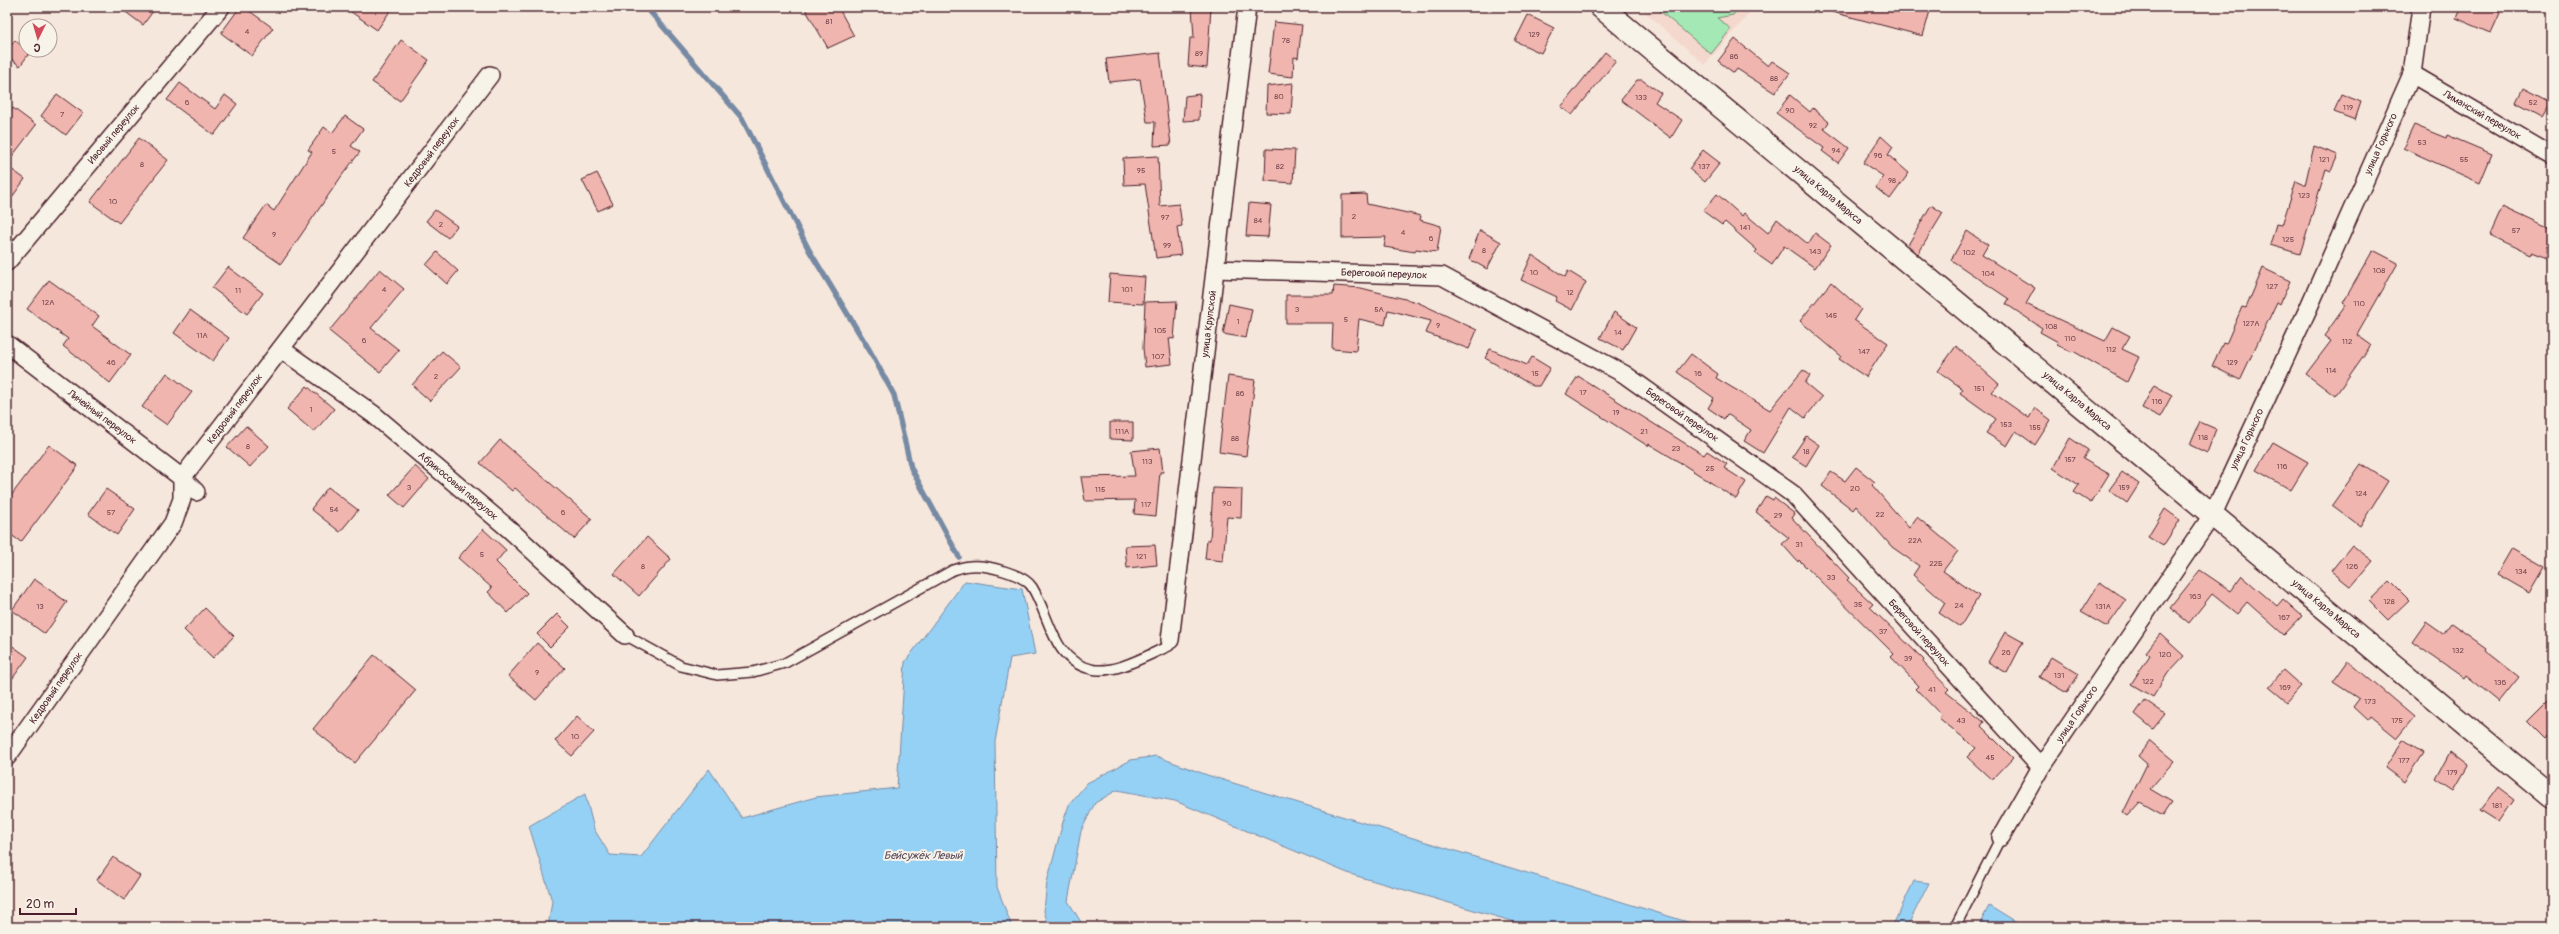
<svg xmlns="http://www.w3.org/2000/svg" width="2559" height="934" viewBox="0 0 2559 934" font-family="Pangolin,sans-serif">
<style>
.built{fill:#f4d8ce}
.green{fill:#a4e9b5;stroke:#778470}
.water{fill:#95d1f5;stroke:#778aa4}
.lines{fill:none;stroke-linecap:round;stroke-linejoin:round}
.stream{stroke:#778aa4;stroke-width:5.5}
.building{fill:#f0b5ae;stroke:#4a1f2b}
.lane-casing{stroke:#4a1f2b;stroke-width:12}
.street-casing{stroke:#4a1f2b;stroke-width:20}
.secondary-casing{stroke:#4a1f2b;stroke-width:25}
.lane{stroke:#f7f3e8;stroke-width:9}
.street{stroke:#f7f3e8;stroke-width:17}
.secondary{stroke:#f7f3e8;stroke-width:22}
.labels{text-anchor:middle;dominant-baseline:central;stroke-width:4;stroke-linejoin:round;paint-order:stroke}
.number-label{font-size:8px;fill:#74444c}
.street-label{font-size:10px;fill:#4a1f2b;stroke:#f7f3e8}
.water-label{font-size:11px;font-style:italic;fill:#5d4c5e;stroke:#f7f3e8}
</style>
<rect width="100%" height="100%" fill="#f6e7dc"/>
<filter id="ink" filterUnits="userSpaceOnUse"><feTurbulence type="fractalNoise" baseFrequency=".025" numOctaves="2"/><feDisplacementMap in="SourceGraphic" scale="8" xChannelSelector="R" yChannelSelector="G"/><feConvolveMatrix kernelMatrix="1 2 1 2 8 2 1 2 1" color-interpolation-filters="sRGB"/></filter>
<g filter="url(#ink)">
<path class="built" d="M1639,7H1755L1705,65Z"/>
<path class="green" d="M1655,7H1741L1733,15L1717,18L1731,29L1711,54Z"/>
<g class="water">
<path d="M965,581L1022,589L1035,654L1010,658L995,742L997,887L1012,927H548L552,901L529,826L585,794L594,829L610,855L641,857L709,769L742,818L816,797L897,788L905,662Z"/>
<path d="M1156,756L1207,775L1704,927H1532L1350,874L1175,801L1117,790L1095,803L1081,831L1068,901L1084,927H1049L1044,911L1047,882L1063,822L1069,805L1087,783L1131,760Z"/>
<path d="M1914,881L1929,883L1907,927H1892Z"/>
<path d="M1989,906L2023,927H1978Z"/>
</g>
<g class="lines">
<path class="stream" d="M646,7L742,118L809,250L870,351L894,395L911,468L959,557"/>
</g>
<g class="building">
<path d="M119,7H156L143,25Z"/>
<path d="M240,7H244L273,28L252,56L221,33Z"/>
<path d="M344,7H393L377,30Z"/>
<path d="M804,7H838L854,36L828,48Z"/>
<path d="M1192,7H1211L1207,68L1188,66L1190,38H1194Z"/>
<path d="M1833,7H1931L1923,36L1832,12Z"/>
<path d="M2461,7H2487L2500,13L2491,33L2456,18Z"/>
<path d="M1528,15L1554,28L1541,53L1515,41Z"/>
<path d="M1274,22L1302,25L1298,58L1294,57L1293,77L1268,74Z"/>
<path d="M1735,39L1768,66L1772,61L1790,73L1775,93L1737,69L1734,73L1718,61Z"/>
<path d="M15,40L26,50L31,51L20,66L7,56V51Z"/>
<path d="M401,40L429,60L400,101L372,82Z"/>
<path d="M1605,52L1616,61L1572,115L1561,107Z"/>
<path d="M1160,53L1171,145L1154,146L1155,122H1147L1140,79L1109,82L1106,59Z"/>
<path d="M1637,80H1642L1661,93L1655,102L1682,120L1671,138L1621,100Z"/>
<path d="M180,83L215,109L225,95L237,104L214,135L167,100Z"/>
<path d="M1293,83L1291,114L1266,113L1267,86Z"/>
<path d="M2523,88L2550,102L2542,116L2516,102Z"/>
<path d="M57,94L83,113L66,135L41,116Z"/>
<path d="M1200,94L1199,120L1183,121L1185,96Z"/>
<path d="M2341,94L2361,102L2355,120L2334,112Z"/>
<path d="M1790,95L1810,112L1813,108L1829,122L1824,129L1849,148L1838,163L1822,151L1824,148L1776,113Z"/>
<path d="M13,108L36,125L7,163V117Z"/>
<path d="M345,116L363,129L351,146L360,152L343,174L281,264L243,238L266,205L274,211L312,152L308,150L324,127L332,133Z"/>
<path d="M2414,125L2446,138L2447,135L2492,154L2480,183L2403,148Z"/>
<path d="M1881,136L1893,147L1888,155L1909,173L1890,199L1876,188L1883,176L1863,163Z"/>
<path d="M139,138L168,160L119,223L90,202Z"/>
<path d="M2314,146L2338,155L2331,171L2326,169L2300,254L2270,245L2276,224L2282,225L2296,181L2305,185Z"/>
<path d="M1266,149L1295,150L1293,183L1265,181Z"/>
<path d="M1703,150L1720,163L1705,182L1689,169Z"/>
<path d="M1158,156L1160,206L1179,204L1182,226L1177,227L1181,255L1156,258L1145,184L1124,185L1123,158Z"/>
<path d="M7,166L25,179L7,204Z"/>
<path d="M597,173L613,204L598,211L582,180Z"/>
<path d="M1366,194L1367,204L1421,216L1420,220L1441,226L1437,252L1416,249L1415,252L1384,247L1386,237L1342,238V195Z"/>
<path d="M1717,194L1742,216L1744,213L1768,233L1777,219L1808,244L1815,233L1831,245L1815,268L1784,246L1772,265L1755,253L1757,250L1725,222L1722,225L1703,211Z"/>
<path d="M1249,203L1271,205L1268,237L1246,236Z"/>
<path d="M1931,205L1943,213L1918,254L1908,245Z"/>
<path d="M2503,206L2552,229V260L2531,252L2530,254L2490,235Z"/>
<path d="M435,210L457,226L448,238L426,221Z"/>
<path d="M1480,230L1501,242L1487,269L1469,259Z"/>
<path d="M1967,231L1988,245L1982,255L2035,288L2026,304L2105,341L2113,327L2130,336L2122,349L2139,357L2127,382L2073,351L2072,352L2057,345L2058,342L2040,332L2042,328L2006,304L2009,299L1951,260Z"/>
<path d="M2373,250L2398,263L2357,335L2371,345L2335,396L2306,374L2331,341L2324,336L2346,305L2343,303Z"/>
<path d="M437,252L458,271L447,284L426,265Z"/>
<path d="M1532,255L1565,277L1568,271L1586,282L1572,310L1555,301L1557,297L1521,280Z"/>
<path d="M228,267L263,293L247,314L212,288Z"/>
<path d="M2263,268L2290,281L2280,304L2277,302L2240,380L2212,366L2223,343L2226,344L2242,307L2246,308Z"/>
<path d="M380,269L404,289L371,328L399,350L380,372L329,331Z"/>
<path d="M1110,274L1145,277L1143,304L1108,302Z"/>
<path d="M49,280L99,316L92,326L131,355L110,383L63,346L68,339L27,309Z"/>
<path d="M1831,282L1861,309L1854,320L1888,343L1866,377L1839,359L1841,356L1800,321Z"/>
<path d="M1334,286L1361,288L1417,302L1477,330L1469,349L1426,333L1431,321L1388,310L1385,325L1359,319L1356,351L1332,349L1333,323H1286V295H1333Z"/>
<path d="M1177,301L1174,339L1169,338L1172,364L1145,367L1143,348L1145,302Z"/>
<path d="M1229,304L1252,309L1246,338L1223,334Z"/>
<path d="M190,310L229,338L213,361L174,333Z"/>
<path d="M1614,312L1636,327L1623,350L1600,338Z"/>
<path d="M1956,346L1999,384L1992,392L2029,418L2035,408L2051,420L2035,445L2016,431L2007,446L1986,433L1996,419L1960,393L1963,389L1938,371Z"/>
<path d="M1490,349L1527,365L1532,357L1550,368L1539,386H1533L1485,358Z"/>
<path d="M442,351L461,367L430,401L412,385Z"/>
<path d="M1691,354L1718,374L1716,378L1770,410L1803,370L1810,375L1805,383L1822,397L1805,418L1791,407L1763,453L1744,441L1751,430L1727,414L1724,419L1708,408L1714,398L1677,372Z"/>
<path d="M167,373L192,392L167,425L142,407Z"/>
<path d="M1228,376L1255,380L1246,456L1219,452Z"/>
<path d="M1578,376L1670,434L1704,455L1707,451L1727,464L1724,468L1746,482L1736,499L1681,463L1649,444L1648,446L1566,394Z"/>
<path d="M2154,385L2172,395L2160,417L2142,408Z"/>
<path d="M307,386L334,409L314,432L287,409Z"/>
<path d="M1110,422H1133V440L1110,439Z"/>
<path d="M2200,422L2216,429L2207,453L2190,445Z"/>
<path d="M246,426L269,446L250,467L227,447Z"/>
<path d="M1806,436L1819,445L1806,466L1792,457Z"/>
<path d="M2070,438L2088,450L2083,459L2109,474L2091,503L2074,492L2079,485L2053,468Z"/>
<path d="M500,440L592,519L574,539L515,488L512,491L480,463Z"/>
<path d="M2273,442L2308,462L2291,490L2256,470Z"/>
<path d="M49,445L78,466L21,542L7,532V501Z"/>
<path d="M1160,448L1163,472H1160L1156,516L1134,514L1135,500L1085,501L1081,477L1135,476L1131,451Z"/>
<path d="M2361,464L2388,481L2360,526L2332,505Z"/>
<path d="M415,466L429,479L404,508L389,495Z"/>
<path d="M1856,467L1875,482L1872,485L1909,528L1917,517L1958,551L1943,571L1979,596L1960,627L1939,613L1945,603L1913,575L1919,566L1892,547L1856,506L1853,510L1822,486L1831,472L1845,481Z"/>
<path d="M2122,472L2139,484L2127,503L2109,490Z"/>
<path d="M328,487L358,510L340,532L311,509Z"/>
<path d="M1213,488L1242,489L1241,518L1227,517L1223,561L1205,559L1207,540H1210Z"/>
<path d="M106,489L135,509L117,535L88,514Z"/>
<path d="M1766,496L1773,500L1774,498L1795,514L1792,518L1849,578L1847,580L1873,604L1870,607L1924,660L1923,662L1949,689L1946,692L1984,722L1981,726L2013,758L1992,780L1967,757L1976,748L1939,718L1941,715L1916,689L1919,686L1891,657L1894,654L1799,560L1798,562L1782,544L1789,538L1756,512Z"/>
<path d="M2165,509L2180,520L2163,546L2148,537Z"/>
<path d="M483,529L506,550L496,562L527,593L508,613L488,592L492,588L458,558Z"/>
<path d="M647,537L671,559L639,596L614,574Z"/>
<path d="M1155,545L1157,565L1127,568L1125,546Z"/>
<path d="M2352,545L2373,561L2351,587L2331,571Z"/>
<path d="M2512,548L2545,567L2530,593L2497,574Z"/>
<path d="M2200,570L2231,591L2242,576L2277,606L2283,599L2302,616L2284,635L2247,602L2237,614L2212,594L2189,623L2170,608Z"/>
<path d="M34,579L67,602L45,634L12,610Z"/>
<path d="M2390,581L2409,600L2388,620L2369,601Z"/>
<path d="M2100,582L2126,600L2107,627L2081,612Z"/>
<path d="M205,608L234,636L213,658L184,630Z"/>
<path d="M557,614L570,627L550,647L537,634Z"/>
<path d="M2426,622L2443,634L2451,623L2486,648L2485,650L2519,677L2499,702L2466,675L2464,678L2412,642Z"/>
<path d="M2005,632L2023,642L2007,673L1988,662Z"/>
<path d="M2160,634L2184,656L2168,673L2153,697L2131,684L2150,655L2146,652Z"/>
<path d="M7,642L28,657L7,686Z"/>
<path d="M537,643L565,668L536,700L508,676Z"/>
<path d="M374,655L416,690L355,763L313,729Z"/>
<path d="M2051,657L2079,674L2067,693L2039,677Z"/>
<path d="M2348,661L2414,717L2397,738L2370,716L2367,720L2353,707L2359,699L2333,682Z"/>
<path d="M2283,670L2301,686L2287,702L2269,687Z"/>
<path d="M2552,696V732L2545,739L2527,721Z"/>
<path d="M2145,700L2165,714L2153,729L2135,714Z"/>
<path d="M577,716L594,732L572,756L555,741Z"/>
<path d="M2403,740L2423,753L2404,782L2385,768Z"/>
<path d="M2150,741L2174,761L2150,789L2172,802L2163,815L2140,802L2127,816L2123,813L2147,764L2138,756Z"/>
<path d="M2450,752L2468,766L2454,790L2436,778Z"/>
<path d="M2497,787L2514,800L2499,822L2480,810Z"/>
<path d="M113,857L140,876L124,900L97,880Z"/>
</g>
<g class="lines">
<defs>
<g id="lane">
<path d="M625,635L681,666L717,675L753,672L785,663L953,570C958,569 964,566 970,566C985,564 1024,574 1032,587C1050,616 1052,660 1091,669C1114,675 1148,655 1169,646L1170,640"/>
<path d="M1955,927L2001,837"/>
</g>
<g id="street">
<path d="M2412,74L2552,156"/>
<path d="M7,262L221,7"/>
<path d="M1215,269L1442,276L1624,374L1794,495L2041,767"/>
<path d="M7,344L182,478L196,492"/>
<path d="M281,349L373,414L509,529L625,635"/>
<path d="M1170,640L1247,7"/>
<path d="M7,757L173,523L182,499V478L490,75"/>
<path d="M2001,837L2041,767L2213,514L2308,309L2412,74L2421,7"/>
</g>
<path id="secondary" d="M1601,7L2552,797"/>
</defs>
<use href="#lane" class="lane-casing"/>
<use href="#street" class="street-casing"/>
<use href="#secondary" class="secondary-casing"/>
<use href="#lane" class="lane"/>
<use href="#street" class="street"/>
<use href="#secondary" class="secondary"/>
</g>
</g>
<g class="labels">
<g class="number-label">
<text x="829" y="21">81</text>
<text x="247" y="31">4</text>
<text x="1534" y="34">129</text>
<text x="1286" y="40">78</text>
<text x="1199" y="53">89</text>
<text x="1734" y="56">86</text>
<text x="1774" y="78">88</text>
<text x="1279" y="96">80</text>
<text x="1641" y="97">133</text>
<text x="187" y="102">6</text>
<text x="2533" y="102">52</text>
<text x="2348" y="107">119</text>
<text x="1790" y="110">90</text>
<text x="62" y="114">7</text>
<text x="1813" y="125">92</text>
<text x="2422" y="142">53</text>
<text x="1836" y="150">94</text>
<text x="334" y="151">5</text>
<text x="1878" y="155">96</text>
<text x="2324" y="159">121</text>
<text x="2464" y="159">55</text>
<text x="142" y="164">8</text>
<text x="1280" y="166">82</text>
<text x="1704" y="166">137</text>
<text x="1141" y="170">95</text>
<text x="1892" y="180">98</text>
<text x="2304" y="195">123</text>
<text x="113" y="201">10</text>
<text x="1354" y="216">2</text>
<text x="1165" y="217">97</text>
<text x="1258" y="220">84</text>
<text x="441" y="224">2</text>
<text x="1745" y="227">141</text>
<text x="2516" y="230">57</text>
<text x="1403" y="232">4</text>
<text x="274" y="234">9</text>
<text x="1431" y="238">6</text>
<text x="2288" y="239">125</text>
<text x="1167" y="245">99</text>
<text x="1484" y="250">8</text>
<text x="1815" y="251">143</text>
<text x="1969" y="252">102</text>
<text x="2379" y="270">108</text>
<text x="1534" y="272">10</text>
<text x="1988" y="273">104</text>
<text x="2272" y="286">127</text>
<text x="384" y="289">4</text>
<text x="1127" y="289">101</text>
<text x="238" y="290">11</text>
<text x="1570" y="292">12</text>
<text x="48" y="302">12А</text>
<text x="2359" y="303">110</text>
<text x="1297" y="309">3</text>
<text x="1379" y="309">5А</text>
<text x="1831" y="315">145</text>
<text x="1346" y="319">5</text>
<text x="1238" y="321">1</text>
<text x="2251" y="323">127А</text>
<text x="1438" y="325">9</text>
<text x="2051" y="326">108</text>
<text x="1160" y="330">105</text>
<text x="1618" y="332">14</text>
<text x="202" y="335">11А</text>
<text x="2070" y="338">110</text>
<text x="364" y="340">6</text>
<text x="2347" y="341">112</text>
<text x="2111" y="349">112</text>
<text x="1864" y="351">147</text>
<text x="1158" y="356">107</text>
<text x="111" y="362">46</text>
<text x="2232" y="362">129</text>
<text x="2331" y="370">114</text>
<text x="1535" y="373">15</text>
<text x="1698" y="373">16</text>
<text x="436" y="376">2</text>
<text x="1979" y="388">151</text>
<text x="1583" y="392">17</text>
<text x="1240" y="393">86</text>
<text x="2157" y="401">116</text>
<text x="311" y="409">1</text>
<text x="1616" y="412">19</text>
<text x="2006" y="424">153</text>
<text x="2035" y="427">155</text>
<text x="1122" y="431">111А</text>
<text x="1644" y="431">21</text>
<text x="2203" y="437">118</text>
<text x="1235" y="438">88</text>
<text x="248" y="446">8</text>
<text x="1676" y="448">23</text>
<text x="1806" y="451">18</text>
<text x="2070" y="459">157</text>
<text x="1147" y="461">113</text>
<text x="2282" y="466">116</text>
<text x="1710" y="468">25</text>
<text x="409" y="487">3</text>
<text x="2124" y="487">159</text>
<text x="1855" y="488">20</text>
<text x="1100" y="489">115</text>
<text x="2361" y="493">124</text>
<text x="1227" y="503">90</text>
<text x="1146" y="504">117</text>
<text x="334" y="509">54</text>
<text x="111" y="512">57</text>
<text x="563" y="512">6</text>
<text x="1880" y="514">22</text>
<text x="1778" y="515">29</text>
<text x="1915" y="540">22А</text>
<text x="1799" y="544">31</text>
<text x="482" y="554">5</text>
<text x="1141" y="556">121</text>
<text x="1936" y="563">22Б</text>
<text x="643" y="566">8</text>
<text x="2352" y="566">126</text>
<text x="2521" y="571">134</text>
<text x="1831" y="577">33</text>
<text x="2195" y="596">163</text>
<text x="2389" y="601">128</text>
<text x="1858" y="604">35</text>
<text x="1959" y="605">24</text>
<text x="40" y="606">13</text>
<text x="2103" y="606">131А</text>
<text x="2284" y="617">167</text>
<text x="1883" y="631">37</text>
<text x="2458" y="650">132</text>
<text x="2006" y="652">26</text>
<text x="2165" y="654">120</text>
<text x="1908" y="658">39</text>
<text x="537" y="672">9</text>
<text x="2059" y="675">131</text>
<text x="2148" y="681">122</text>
<text x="2500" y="682">136</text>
<text x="2285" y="687">169</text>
<text x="1932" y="689">41</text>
<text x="2370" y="701">173</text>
<text x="1961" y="720">43</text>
<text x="2397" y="720">175</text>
<text x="575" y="736">10</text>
<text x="1990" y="757">45</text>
<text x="2404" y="760">177</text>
<text x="2452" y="772">179</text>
<text x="2497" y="805">181</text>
</g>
<g class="street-label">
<text transform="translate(2482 115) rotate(30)">Лиманский переулок</text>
<text transform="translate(114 134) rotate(-50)">Ивовый переулок</text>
<text transform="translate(2381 144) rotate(-66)">улица Горького</text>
<text transform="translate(432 152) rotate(-53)">Кедровый переулок</text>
<text transform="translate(1828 195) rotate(40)">улица Карла Маркса</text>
<text transform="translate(1384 274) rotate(2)">Береговой переулок</text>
<text transform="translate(1209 324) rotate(-83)">улица Крупской</text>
<text transform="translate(2077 401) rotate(40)">улица Карла Маркса</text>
<text transform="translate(235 409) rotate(-53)">Кедровый переулок</text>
<text transform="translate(1682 415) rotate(35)">Береговой переулок</text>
<text transform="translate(102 417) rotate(37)">Линейный переулок</text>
<text transform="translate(2247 439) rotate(-65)">улица Горького</text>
<text transform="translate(458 486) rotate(40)">Абрикосовый переулок</text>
<text transform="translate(2326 609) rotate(40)">улица Карла Маркса</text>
<text transform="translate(1919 633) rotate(48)">Береговой переулок</text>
<text transform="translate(56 688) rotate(-55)">Кедровый переулок</text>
<text transform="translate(2077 714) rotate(-56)">улица Горького</text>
</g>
<g class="water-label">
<text x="923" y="855">Бейсужёк Левый</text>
</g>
</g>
<rect width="2559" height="934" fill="none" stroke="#f7f3e8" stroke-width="24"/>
<rect x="12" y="12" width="2535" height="910" fill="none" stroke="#4a1f2b" stroke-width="1.5" filter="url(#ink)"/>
<g transform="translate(38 38) rotate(185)"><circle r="19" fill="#f7f3e8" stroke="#b29e9c"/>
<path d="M0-3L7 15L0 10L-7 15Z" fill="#d1495b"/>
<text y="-6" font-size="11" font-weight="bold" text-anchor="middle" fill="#4a1f2b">С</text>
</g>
<path d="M20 908v6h56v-6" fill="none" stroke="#4a1f2b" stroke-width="2"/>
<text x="26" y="908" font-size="12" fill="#4a1f2b" stroke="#f7f3e8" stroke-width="3" paint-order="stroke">20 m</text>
</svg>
